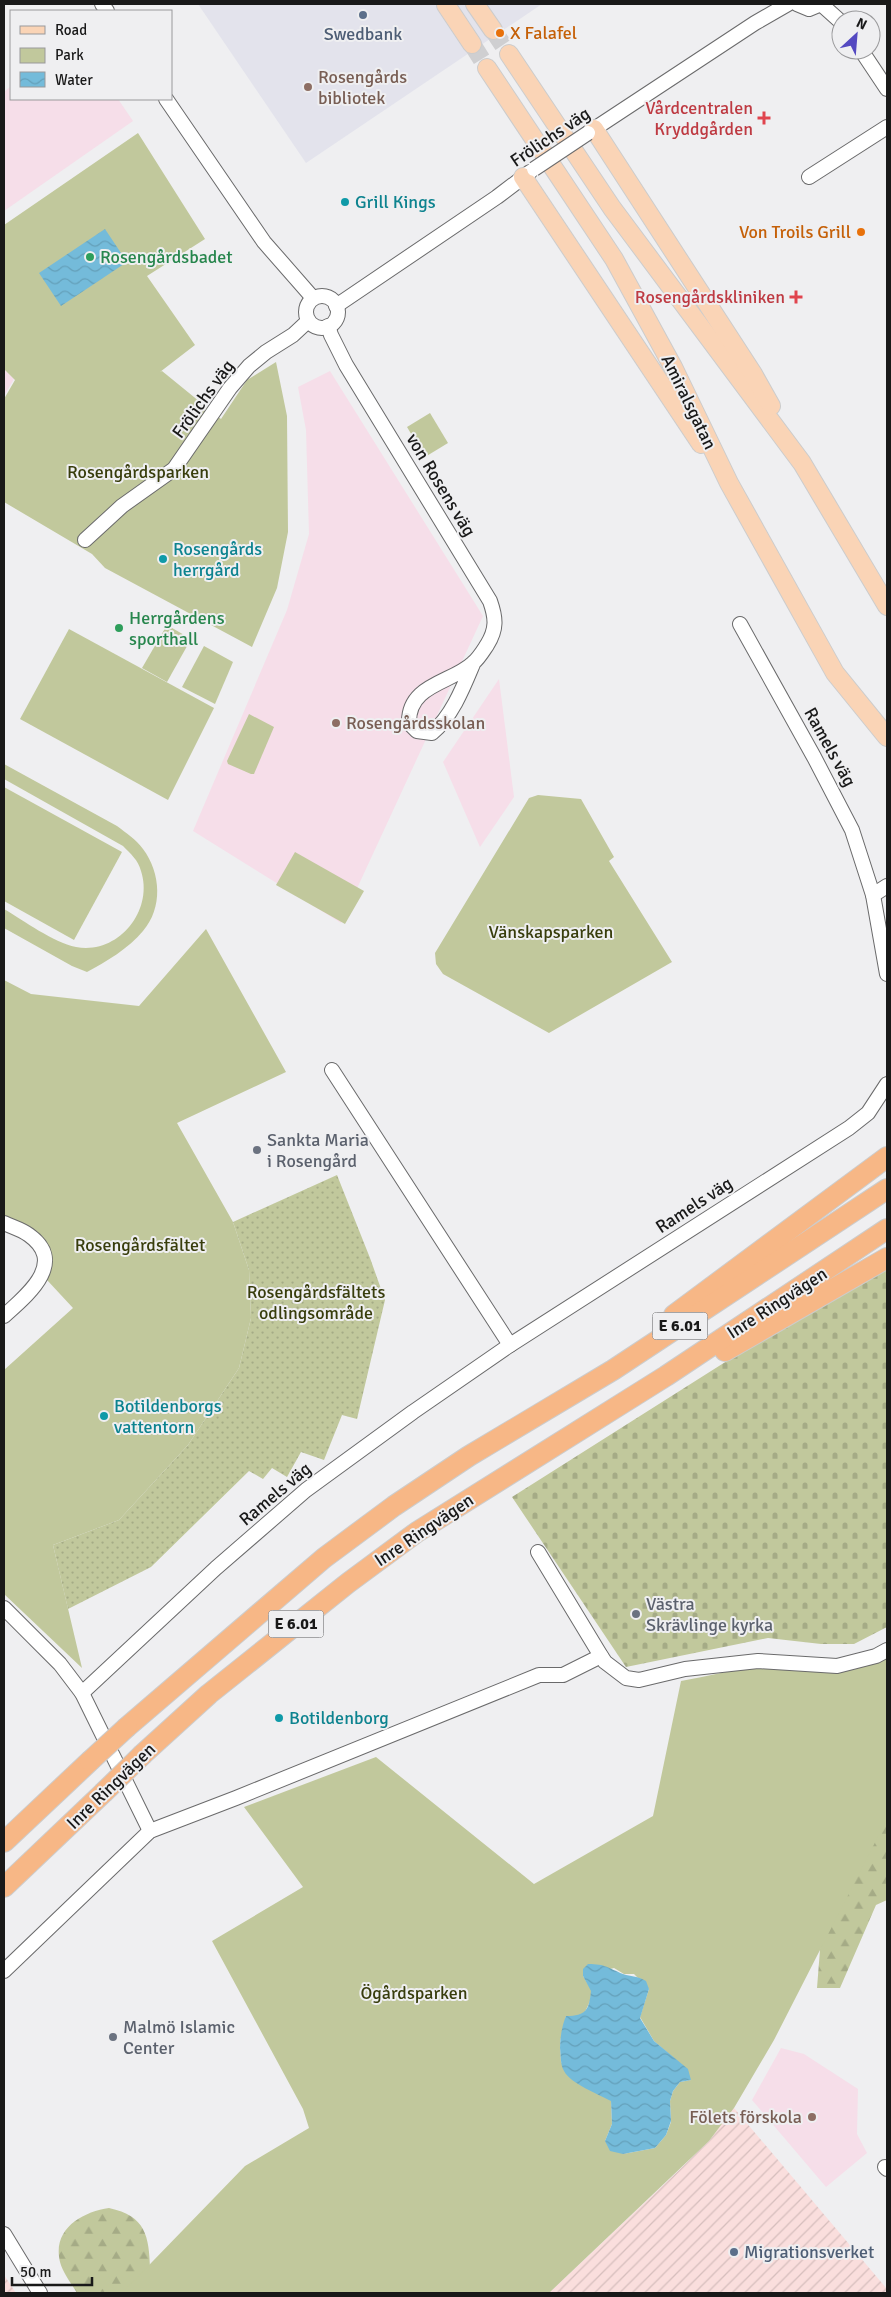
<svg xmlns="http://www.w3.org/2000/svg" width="891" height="2297" viewBox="0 0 891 2297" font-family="Signika,sans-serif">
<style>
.built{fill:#e3e3ec}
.industrial{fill:url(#industrial-furrows)}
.education{fill:#f6dee9}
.grass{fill:url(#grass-dots)}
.forest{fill:url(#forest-firs)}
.cemetery{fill:url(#cemetery-stones)}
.park{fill:#c1c89c;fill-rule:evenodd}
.water{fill:url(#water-waves)}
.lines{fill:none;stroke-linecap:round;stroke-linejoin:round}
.major-tunnel{stroke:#cfcfd1;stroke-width:18;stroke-dasharray:18 9;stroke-linecap:butt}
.minor-casing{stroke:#6a6a6b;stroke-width:16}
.major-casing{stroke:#ccc;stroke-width:20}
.highway-casing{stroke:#ccc;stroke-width:22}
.minor{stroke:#fff;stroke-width:14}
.major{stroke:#fad4b6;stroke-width:18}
.highway{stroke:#f7b786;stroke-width:20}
.minor-bridge-casing{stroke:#6a6a6b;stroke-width:16;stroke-linecap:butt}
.highway-bridge-casing{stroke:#ccc;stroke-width:22;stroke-linecap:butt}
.minor-bridge{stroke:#fff;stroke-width:14}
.highway-bridge{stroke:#f7b786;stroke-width:20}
.service-dot{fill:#5c6f8a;stroke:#efeff1;stroke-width:2}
.food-dot{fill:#e8710a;stroke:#efeff1;stroke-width:2}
.education-dot{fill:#8d6e63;stroke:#efeff1;stroke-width:2}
.health-dot{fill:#e0444e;stroke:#efeff1;stroke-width:2}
.culture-dot{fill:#0f9aa8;stroke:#efeff1;stroke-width:2}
.leisure-dot{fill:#2e9e5b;stroke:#efeff1;stroke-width:2}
.worship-dot{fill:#6b7280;stroke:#efeff1;stroke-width:2}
.labels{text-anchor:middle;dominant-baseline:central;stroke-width:4;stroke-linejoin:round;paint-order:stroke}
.shield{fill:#efeff1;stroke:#59595a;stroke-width:1}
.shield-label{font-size:16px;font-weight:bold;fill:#191919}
.food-label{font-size:18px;fill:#c56008;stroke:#efeff1;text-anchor:start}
.service-label{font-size:18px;fill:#4e5e75;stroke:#efeff1}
.education-label{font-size:18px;fill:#785e54;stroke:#efeff1;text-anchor:start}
.health-label{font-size:18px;fill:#be3a42;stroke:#efeff1;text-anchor:end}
.street-label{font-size:18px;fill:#191919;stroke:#efeff1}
.culture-label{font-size:18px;fill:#0d838f;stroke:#efeff1;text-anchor:start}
.leisure-label{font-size:18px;fill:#27864d;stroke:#efeff1;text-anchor:start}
.park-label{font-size:18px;fill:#383d0c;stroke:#efeff1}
.worship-label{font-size:18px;fill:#5b616d;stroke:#efeff1;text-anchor:start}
</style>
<defs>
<pattern id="industrial-furrows" width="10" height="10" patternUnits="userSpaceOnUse" patternTransform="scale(1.25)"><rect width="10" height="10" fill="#fadedd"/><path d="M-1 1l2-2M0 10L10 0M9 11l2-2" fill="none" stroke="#d6bebd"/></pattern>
<pattern id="grass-dots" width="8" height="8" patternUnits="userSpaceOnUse" patternTransform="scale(1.25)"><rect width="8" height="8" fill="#c1c89c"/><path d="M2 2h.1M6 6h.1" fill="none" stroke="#a5ab86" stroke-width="1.8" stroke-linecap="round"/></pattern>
<pattern id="forest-firs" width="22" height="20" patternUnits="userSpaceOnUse" patternTransform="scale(1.25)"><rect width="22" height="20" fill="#c1c89c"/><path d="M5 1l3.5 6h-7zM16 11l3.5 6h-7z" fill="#a5ab86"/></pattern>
<pattern id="cemetery-stones" width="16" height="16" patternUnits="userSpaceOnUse" patternTransform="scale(1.25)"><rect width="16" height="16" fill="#c1c89c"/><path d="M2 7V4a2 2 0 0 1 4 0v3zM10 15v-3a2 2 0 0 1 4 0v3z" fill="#a5ab86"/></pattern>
<pattern id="water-waves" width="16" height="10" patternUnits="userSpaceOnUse" patternTransform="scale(1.25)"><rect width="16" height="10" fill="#74bbda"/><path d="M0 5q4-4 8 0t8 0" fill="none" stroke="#64a0ba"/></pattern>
</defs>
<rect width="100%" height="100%" fill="#efeff1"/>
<path class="built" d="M198,4H542L306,163Z"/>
<g class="industrial">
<path d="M734,2108L887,2289V2293H549L676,2173L709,2141Z"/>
<path d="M4,2275L16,2293H4Z"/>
</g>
<g class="education">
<path d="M11,86V99H118L133,121L4,211V92Z"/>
<path d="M4,369L14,379L4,396Z"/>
<path d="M330,371L483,616L341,923L193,831L287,610L309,534L306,430L298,387Z"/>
<path d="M499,679L514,797L480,847L443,762Z"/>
<path d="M781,2048L804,2054L858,2089L857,2134L867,2153L826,2187L752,2100Z"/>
</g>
<path class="grass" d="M337,1175L370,1258L385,1300L357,1419L342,1415L324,1460L301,1452L287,1477L272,1468L263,1479L249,1471L151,1567L68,1609L53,1545L119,1520L188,1445L239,1368L251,1318L249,1270L233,1222Z"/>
<g class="forest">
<path d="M887,1786V1900L876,1905L840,1988H817L825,1886Z"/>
<path d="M109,2208C146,2216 149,2236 150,2270L127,2293H77C71,2283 63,2273 60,2262C52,2229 82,2212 109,2208Z"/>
</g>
<path class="cemetery" d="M887,1269V1627L854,1644H821L768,1638L626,1667L512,1497L787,1323Z"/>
<g class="park">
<path d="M138,133L205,239L147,276L195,345L160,372L162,371L221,419L247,380L276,362L287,416L288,532L277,588L252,647L105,568L92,554L4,502V399L15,380L4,369V225Z"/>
<path d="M430,413L448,443L425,457L407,427Z"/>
<path d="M167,625L191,639L167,682L142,668Z"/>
<path d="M69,629L214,708L168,800L20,719Z"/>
<path d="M204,646L233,662L215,704L182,687Z"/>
<path d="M249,714L274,727L254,774H251L228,764L227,761Z"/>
<path d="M4,764L117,826C126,833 136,839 143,849C161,873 163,908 143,931C129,948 106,962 87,972L72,966L4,928V909C24,921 53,942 76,947C118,955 154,911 141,871C138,860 131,854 123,846L4,779Z"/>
<path d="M4,787L122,852L74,940L4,901Z"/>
<path d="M538,795L581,799L614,857L609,861L672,962L549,1033L443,974L436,964L435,953L529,798Z"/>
<path d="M295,852L364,891L345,924L276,885Z"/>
<path d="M206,929L286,1072L177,1123L233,1222L249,1270L251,1318L239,1368L188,1445L119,1520L53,1545L82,1668L4,1594V1370L73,1308L47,1280L49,1262L4,1217V980L31,994L139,1006Z"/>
<path d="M887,1657V1819L774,2040L734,2108L709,2141L549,2293H122L245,2166L309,2128L303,2109L212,1941L303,1887L244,1807L376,1757L534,1884L653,1816L681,1681C705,1677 732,1669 756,1668C810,1666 833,1684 887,1657ZM614,1968L624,1974H634L649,1989L640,2017L654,2041L675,2059L691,2080L680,2082L673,2091L670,2101L671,2122L666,2135L655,2148L623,2154L605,2141L612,2124L611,2100L580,2084L561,2062L560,2042L566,2016H579L585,2012L590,2001L592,1991L583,1976Z"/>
</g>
<g class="water">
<path d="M105,229L127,262L61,306L39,273Z"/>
<path d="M588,1964C606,1964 608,1968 623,1974C632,1977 635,1975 646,1981L649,1989L640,2018L654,2041L688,2069L691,2080L680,2082L673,2091L670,2101L671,2121L666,2135L655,2148L623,2154L610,2151L605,2141L612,2124L611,2101C598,2094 571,2084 564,2071C560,2064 561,2055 560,2048C560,2037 562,2026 566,2016C586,2016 589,2010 591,1991L583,1976V1969Z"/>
</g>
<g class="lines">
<g class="major-tunnel">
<path d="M493,30L509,54"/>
<path d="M472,44L487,68"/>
</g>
<defs>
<g id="minor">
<path d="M102,4L107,11"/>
<path d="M797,4L809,9L821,4"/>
<path d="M821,4L841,22"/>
<path d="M861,50L887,89"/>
<path d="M166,99L264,242L313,298"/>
<path d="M588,133L755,23L788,4"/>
<path d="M809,177L887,127"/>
<circle cx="322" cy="312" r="16"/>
<path d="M336,306L497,197L530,172"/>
<path d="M328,326L331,335L346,365L490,601C496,618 497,629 487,645C483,651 479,658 473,663C452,683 408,684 409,723L417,731L432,733C452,716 463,688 473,664"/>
<path d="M85,540L122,506L174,469L230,388L249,366L266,352L293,335L308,321"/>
<path d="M740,624L814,757L852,830L873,895L887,974"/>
<path d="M873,895L887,886"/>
<path d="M332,1070L510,1345"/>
<path d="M4,1223C12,1227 21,1229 29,1235C68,1263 26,1296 4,1316"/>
<path d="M538,1552L601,1656L605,1662L626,1678L639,1680L685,1669L758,1661L837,1666L876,1656L887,1650"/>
<path d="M4,1608L60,1664L82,1693L150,1831"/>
<path d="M82,1693L216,1568L306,1490L413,1412L510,1345L849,1128L868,1113L887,1084"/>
<path d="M4,1971L150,1831L236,1798L539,1675H563L601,1656"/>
<path d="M885,2167L887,2169"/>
<path d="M4,2234L40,2293"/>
</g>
<g id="major">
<path d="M475,4L493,30"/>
<path d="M446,5L472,44"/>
<path d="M509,54L612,208L802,463L887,606"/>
<path d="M487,68L614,259L673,367L729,483L835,673L887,737"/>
<path d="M594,129L753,374L771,406"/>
<path d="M523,177L701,444"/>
</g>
<g id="highway">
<path d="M674,1315L887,1157"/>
<path d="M725,1351L887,1258"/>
<path d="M127,1727L324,1558L394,1506L469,1456L613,1370L887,1189"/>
<path d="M143,1754L209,1694L348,1583L417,1532L666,1376L887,1229"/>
<path d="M4,1842L90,1761"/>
<path d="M4,1887L103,1793"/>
</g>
</defs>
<use href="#minor" class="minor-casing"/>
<use href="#major" class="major-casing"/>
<use href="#highway" class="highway-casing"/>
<use href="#minor" class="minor"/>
<use href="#major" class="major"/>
<use href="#highway" class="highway"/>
<defs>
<path id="minor-bridge" d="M534,169L588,133"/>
<g id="highway-bridge">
<path d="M90,1761L127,1727"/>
<path d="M103,1793L143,1754"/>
</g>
</defs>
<use href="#minor-bridge" class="minor-bridge-casing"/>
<use href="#highway-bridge" class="highway-bridge-casing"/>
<use href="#minor-bridge" class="minor-bridge"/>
<use href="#highway-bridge" class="highway-bridge"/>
</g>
<g class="service-dot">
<circle cx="363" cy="15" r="5"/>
<circle cx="734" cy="2252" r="5"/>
</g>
<g class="food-dot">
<circle cx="500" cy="33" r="5"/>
<circle cx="861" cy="232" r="5"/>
</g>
<g class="education-dot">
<circle cx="308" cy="87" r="5"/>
<circle cx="336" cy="723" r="5"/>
<circle cx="812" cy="2117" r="5"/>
</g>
<g class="health-dot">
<path d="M761.5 110.5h5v5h5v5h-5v5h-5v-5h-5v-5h5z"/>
<path d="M793.5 289.5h5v5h5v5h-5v5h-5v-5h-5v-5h5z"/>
</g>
<g class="culture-dot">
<circle cx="345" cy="202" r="5"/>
<circle cx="163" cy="559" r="5"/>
<circle cx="104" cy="1416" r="5"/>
<circle cx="279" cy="1718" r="5"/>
</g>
<g class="leisure-dot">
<circle cx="90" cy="257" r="5"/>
<circle cx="119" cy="628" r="5"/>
</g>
<g class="worship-dot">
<circle cx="257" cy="1150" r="5"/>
<circle cx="636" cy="1614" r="5"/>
<circle cx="113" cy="2037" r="5"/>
</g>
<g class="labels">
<g class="shield">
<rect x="652.5" y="1312.5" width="55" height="27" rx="4"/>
<rect x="268.5" y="1610.5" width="55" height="27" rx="4"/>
</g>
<g class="shield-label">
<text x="680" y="1326">E 6.01</text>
<text x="296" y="1624">E 6.01</text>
</g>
<g class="food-label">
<text x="510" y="33">X Falafel</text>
<text x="851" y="232" text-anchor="end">Von Troils Grill</text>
</g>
<g class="service-label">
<text x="363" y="34">Swedbank</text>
<text x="744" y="2252" text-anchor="start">Migrationsverket</text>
</g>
<g class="education-label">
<text x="318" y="77">Rosengårds<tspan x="318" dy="21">bibliotek</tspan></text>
<text x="346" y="723">Rosengårdsskolan</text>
<text x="802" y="2117" text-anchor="end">Fölets förskola</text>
</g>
<g class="health-label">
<text x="753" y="108">Vårdcentralen<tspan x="753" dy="21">Kryddgården</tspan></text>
<text x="785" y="297">Rosengårdskliniken</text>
</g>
<g class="street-label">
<text transform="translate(550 137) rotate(-34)">Frölichs väg</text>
<text transform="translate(203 399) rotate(-54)">Frölichs väg</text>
<text transform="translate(689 402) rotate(64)">Amiralsgatan</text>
<text transform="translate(441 485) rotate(59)">von Rosens väg</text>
<text transform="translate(830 747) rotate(61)">Ramels väg</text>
<text transform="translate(694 1205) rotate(-33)">Ramels väg</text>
<text transform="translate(777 1303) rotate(-33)">Inre Ringvägen</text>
<text transform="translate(275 1494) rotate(-40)">Ramels väg</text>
<text transform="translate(424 1530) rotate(-34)">Inre Ringvägen</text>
<text transform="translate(111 1786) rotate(-44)">Inre Ringvägen</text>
</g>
<g class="culture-label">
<text x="355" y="202">Grill Kings</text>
<text x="173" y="549">Rosengårds<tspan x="173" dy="21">herrgård</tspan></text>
<text x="114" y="1406">Botildenborgs<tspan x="114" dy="21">vattentorn</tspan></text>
<text x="289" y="1718">Botildenborg</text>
</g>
<g class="leisure-label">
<text x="100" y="257">Rosengårdsbadet</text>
<text x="129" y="618">Herrgårdens<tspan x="129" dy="21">sporthall</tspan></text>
</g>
<g class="park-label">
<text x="138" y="472">Rosengårdsparken</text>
<text x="551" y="932">Vänskapsparken</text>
<text x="140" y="1245">Rosengårdsfältet</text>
<text x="316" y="1292">Rosengårdsfältets<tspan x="316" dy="21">odlingsområde</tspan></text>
<text x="414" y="1993">Ögårdsparken</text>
</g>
<g class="worship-label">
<text x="267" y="1140">Sankta Maria<tspan x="267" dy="21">i Rosengård</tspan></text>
<text x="646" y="1604">Västra<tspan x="646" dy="21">Skrävlinge kyrka</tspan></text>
<text x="123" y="2027">Malmö Islamic<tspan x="123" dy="21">Center</tspan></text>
</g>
</g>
<rect width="891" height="2297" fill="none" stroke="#191919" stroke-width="10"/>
<rect x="10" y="10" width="162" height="90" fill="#efeff1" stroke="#99999b"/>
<rect x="20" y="26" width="25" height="8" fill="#fad4b6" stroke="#99999b"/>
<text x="55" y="35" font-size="15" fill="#191919">Road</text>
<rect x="20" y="48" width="25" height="15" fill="#c1c89c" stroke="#99999b"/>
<text x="55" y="60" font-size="15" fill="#191919">Park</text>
<rect x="20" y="72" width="25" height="15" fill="url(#water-waves)" stroke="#99999b"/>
<text x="55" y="85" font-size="15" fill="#191919">Water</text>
<g transform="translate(856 35) rotate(26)"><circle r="24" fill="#efeff1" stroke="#99999b"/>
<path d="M0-4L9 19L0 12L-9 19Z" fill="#5449c1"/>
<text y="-8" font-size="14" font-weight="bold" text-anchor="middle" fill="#191919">N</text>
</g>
<path d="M12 2277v8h80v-8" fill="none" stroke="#191919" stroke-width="2.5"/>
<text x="20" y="2277" font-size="15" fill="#191919" stroke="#efeff1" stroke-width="4" paint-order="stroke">50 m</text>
</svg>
